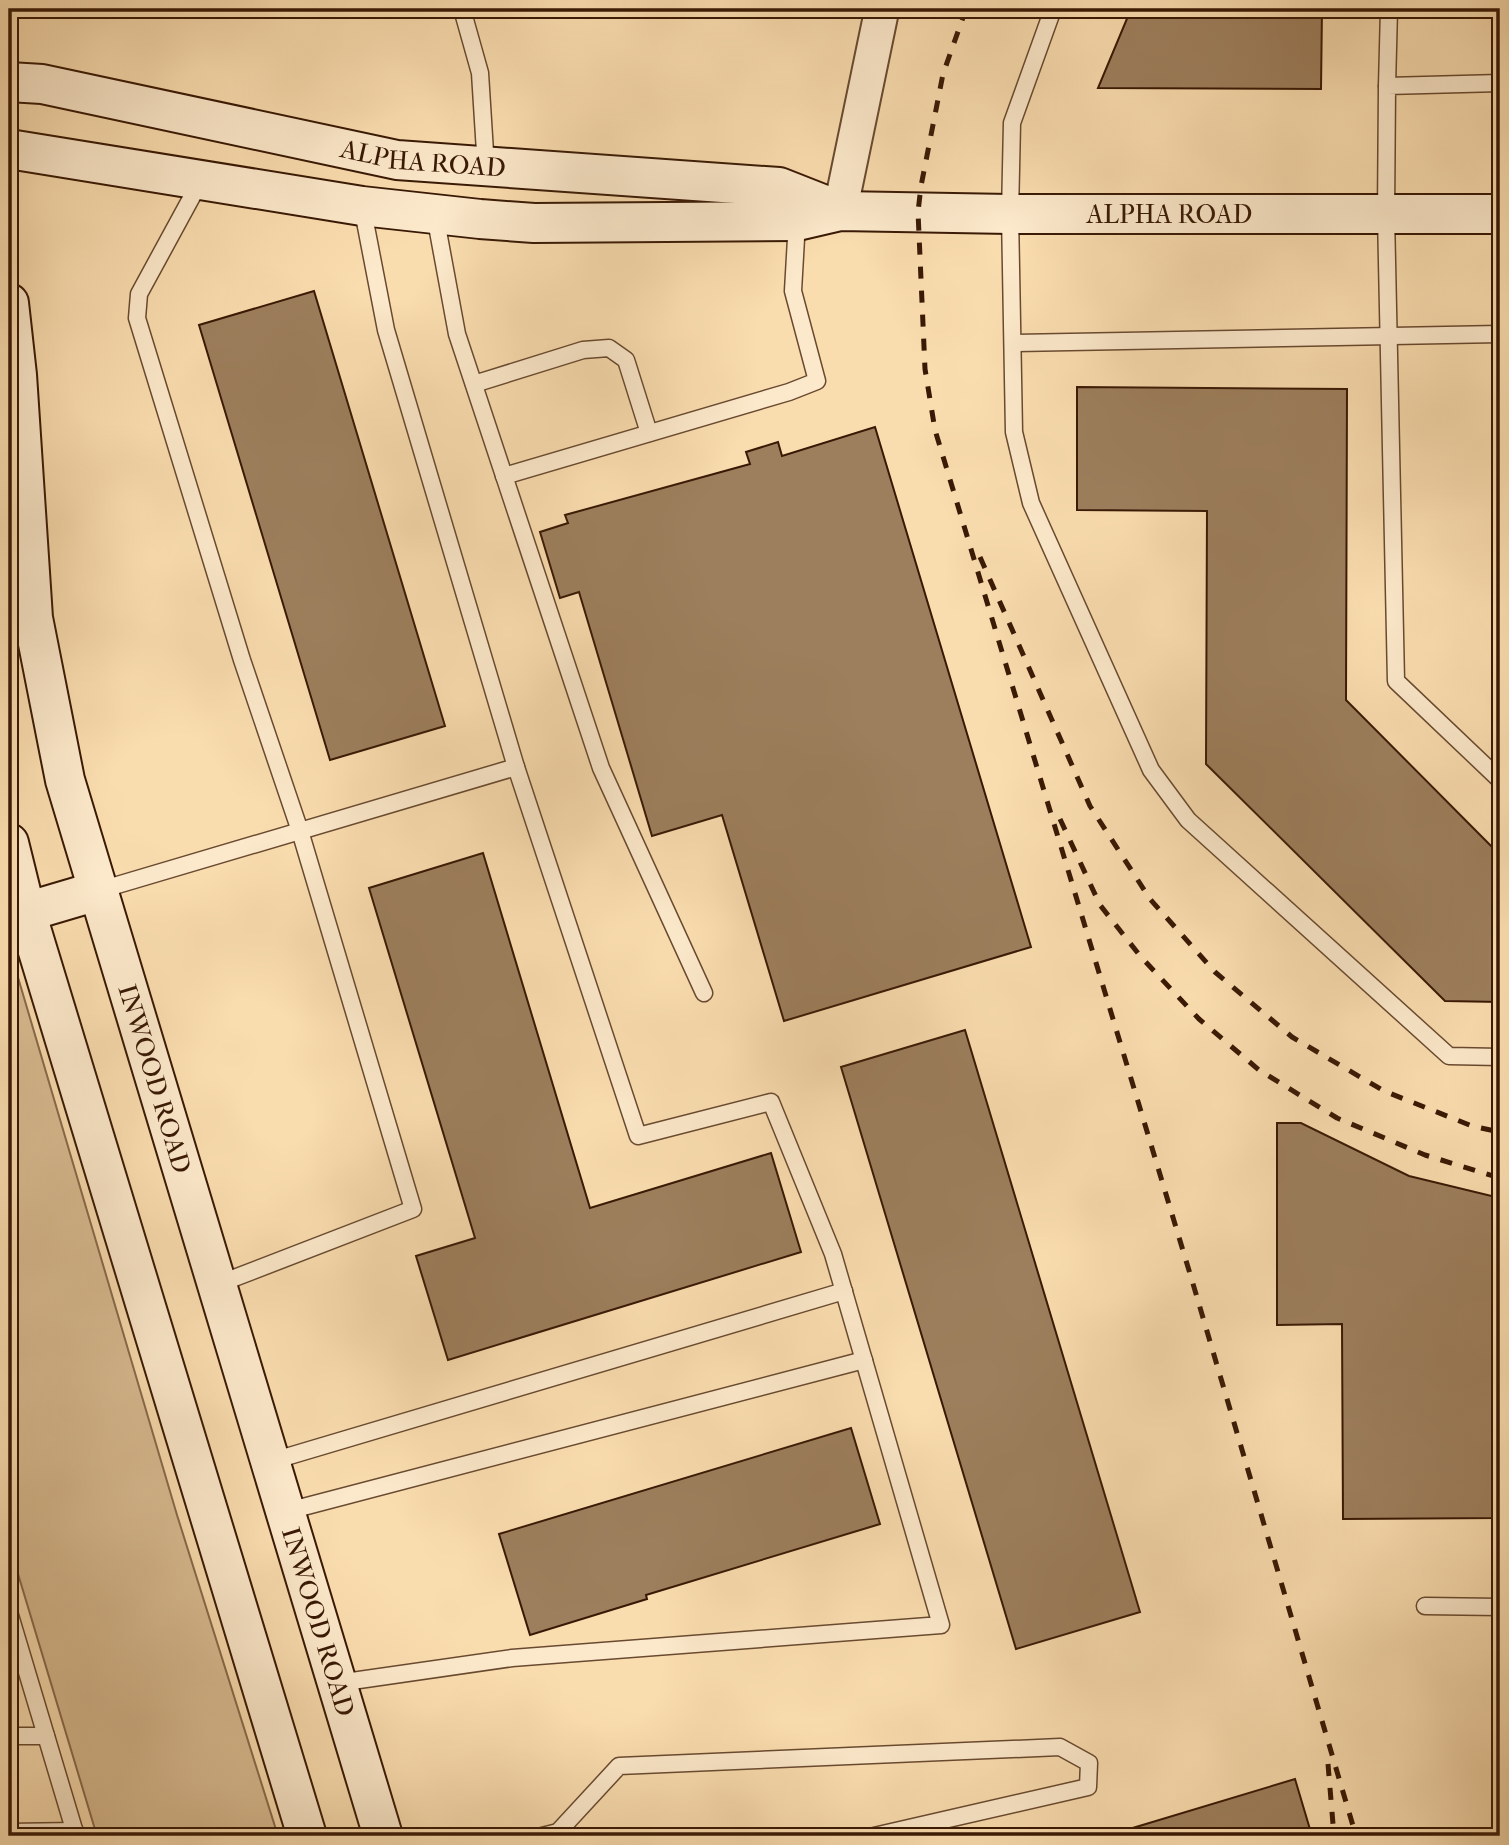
<svg xmlns="http://www.w3.org/2000/svg" width="1509" height="1845" viewBox="0 0 1509 1845" font-family="'IM FELL French Canon',serif">
<style>
.green{fill:#d9bc92;stroke:#896a4c;stroke-width:2}
.building{fill:#9d7f5d;stroke:#391905;stroke-width:2}
.lines{fill:none;stroke-linecap:round;stroke-linejoin:round}
.lane-casing{stroke:#694a30;stroke-width:19}
.street-casing{stroke:#694a30;stroke-width:37}
.secondary-casing{stroke:#391905;stroke-width:42}
.lane{stroke:#fce9cb;stroke-width:16}
.street{stroke:#fce9cb;stroke-width:33}
.secondary{stroke:#fce9cb;stroke-width:38}
.rail{stroke:#391905;stroke-width:5;stroke-dasharray:12 12;stroke-linecap:butt}
.labels{text-anchor:middle;dominant-baseline:central;stroke-width:7;stroke-linejoin:round;paint-order:stroke}
.street-label{font-size:26px;fill:#391905;stroke:#fce9cb}
</style>
<rect width="100%" height="100%" fill="#faddaf"/>
<filter id="stains"><feTurbulence type="fractalNoise" baseFrequency=".00286" numOctaves="4"/><feColorMatrix values="0 0 0 0 .2 0 0 0 0 .09 0 0 0 0 .02 0 0 0 .5 -.17"/></filter>
<radialGradient id="worn" r=".72"><stop offset=".6" stop-color="#630" stop-opacity="0"/><stop offset="1" stop-color="#630" stop-opacity=".3"/></radialGradient>
<path class="green" d="M9,947L177,1515L278,1836H97L9,1544Z"/>
<g class="building">
<path d="M1131,9H1322L1321,89L1098,88Z"/>
<path d="M314,291L445,726L330,760L199,325Z"/>
<path d="M1077,387L1347,389L1346,700L1500,855V1002L1445,1001L1206,764L1207,511L1077,510Z"/>
<path d="M875,427L1031,947L784,1021L722,815L652,836L579,592L560,598L540,532L568,523L565,515L750,464L746,452L778,442L782,456Z"/>
<path d="M483,853L590,1208L771,1153L801,1252L448,1360L416,1256L475,1238L369,888Z"/>
<path d="M965,1030L1140,1612L1016,1649L841,1067Z"/>
<path d="M1277,1123H1301L1409,1176L1500,1198V1518L1343,1519L1342,1324L1277,1325Z"/>
<path d="M851,1428L880,1524L646,1595L647,1599L530,1635L499,1534Z"/>
<path d="M1295,1779L1312,1836H1106Z"/>
</g>
<g class="lines">
<defs>
<g id="lane">
<path d="M462,9L480,73L486,168"/>
<path d="M1053,9L1012,123L1010,214L1014,432L1031,503L1151,770L1188,820L1449,1056L1500,1057"/>
<path d="M1500,83L1387,86L1386,215L1396,681L1500,780"/>
<path d="M1387,86L1389,9"/>
<path d="M201,180L139,294L137,318L242,660L300,831L413,1209L216,1285"/>
<path d="M435,215L457,334L601,768L704,993"/>
<path d="M1013,343L1500,334"/>
<path d="M474,384L583,350L609,348L626,360L649,433"/>
<path d="M504,476L789,392L817,381L793,291L797,221"/>
<path d="M97,891L516,767L386,330L362,206"/>
<path d="M269,1462L844,1291"/>
<path d="M284,1512L864,1360"/>
<path d="M1425,1606L1500,1607"/>
<path d="M9,1612L76,1836"/>
<path d="M338,1683L512,1658L941,1625L833,1254L771,1102L638,1136L516,767"/>
<path d="M9,1736H46"/>
<path d="M9,1832L75,1831"/>
<path d="M542,1836L558,1832L619,1766L1060,1747L1089,1763L1088,1787L874,1836"/>
</g>
<path id="street" d="M840,211L882,9"/>
<g id="secondary">
<path id="s1" d="M9,82L42,84L397,160L779,187L840,211"/>
<path id="s2" d="M9,149L362,206L480,219L534,223L797,221L840,211L1010,214H1500"/>
<path id="s3" d="M9,303L17,375L33,618L65,780L383,1836"/>
<path d="M9,843L26,912L307,1836"/>
<path d="M26,912L97,891"/>
</g>
</defs>
<use href="#lane" class="lane-casing"/>
<use href="#street" class="street-casing"/>
<use href="#secondary" class="secondary-casing"/>
<use href="#lane" class="lane"/>
<use href="#street" class="street"/>
<use href="#secondary" class="secondary"/>
<g class="rail">
<path d="M966,9L943,74L921,186L918,212L925,369L935,430L1191,1277L1356,1836"/>
<path d="M980,557L1090,806L1150,899L1215,972L1292,1037L1384,1091L1472,1126L1500,1132"/>
<path d="M1060,819L1100,905L1141,957L1199,1019L1259,1070L1337,1118L1425,1155L1500,1178"/>
<path d="M1328,1764L1334,1836"/>
</g>
</g>
<g class="labels">
<g class="street-label">
<text stroke="none"><textPath href="#s1" startOffset="422">ALPHA ROAD</textPath></text>
<text stroke="none"><textPath href="#s2" startOffset="1167">ALPHA ROAD</textPath></text>
<text stroke="none"><textPath href="#s3" startOffset="793">INWOOD ROAD</textPath></text>
<text stroke="none"><textPath href="#s3" startOffset="1360">INWOOD ROAD</textPath></text>
</g>
</g>
<rect width="1509" height="1845" fill="none" stroke="#faddaf" stroke-width="35"/>
<rect x="10" y="10" width="1488" height="1824" fill="none" stroke="#391905" stroke-width="3.5"/>
<rect x="18" y="18" width="1474" height="1810" fill="none" stroke="#391905" stroke-width="2"/>
<rect width="100%" height="100%" filter="url(#stains)"/>
<rect width="100%" height="100%" fill="url(#worn)"/>
</svg>
